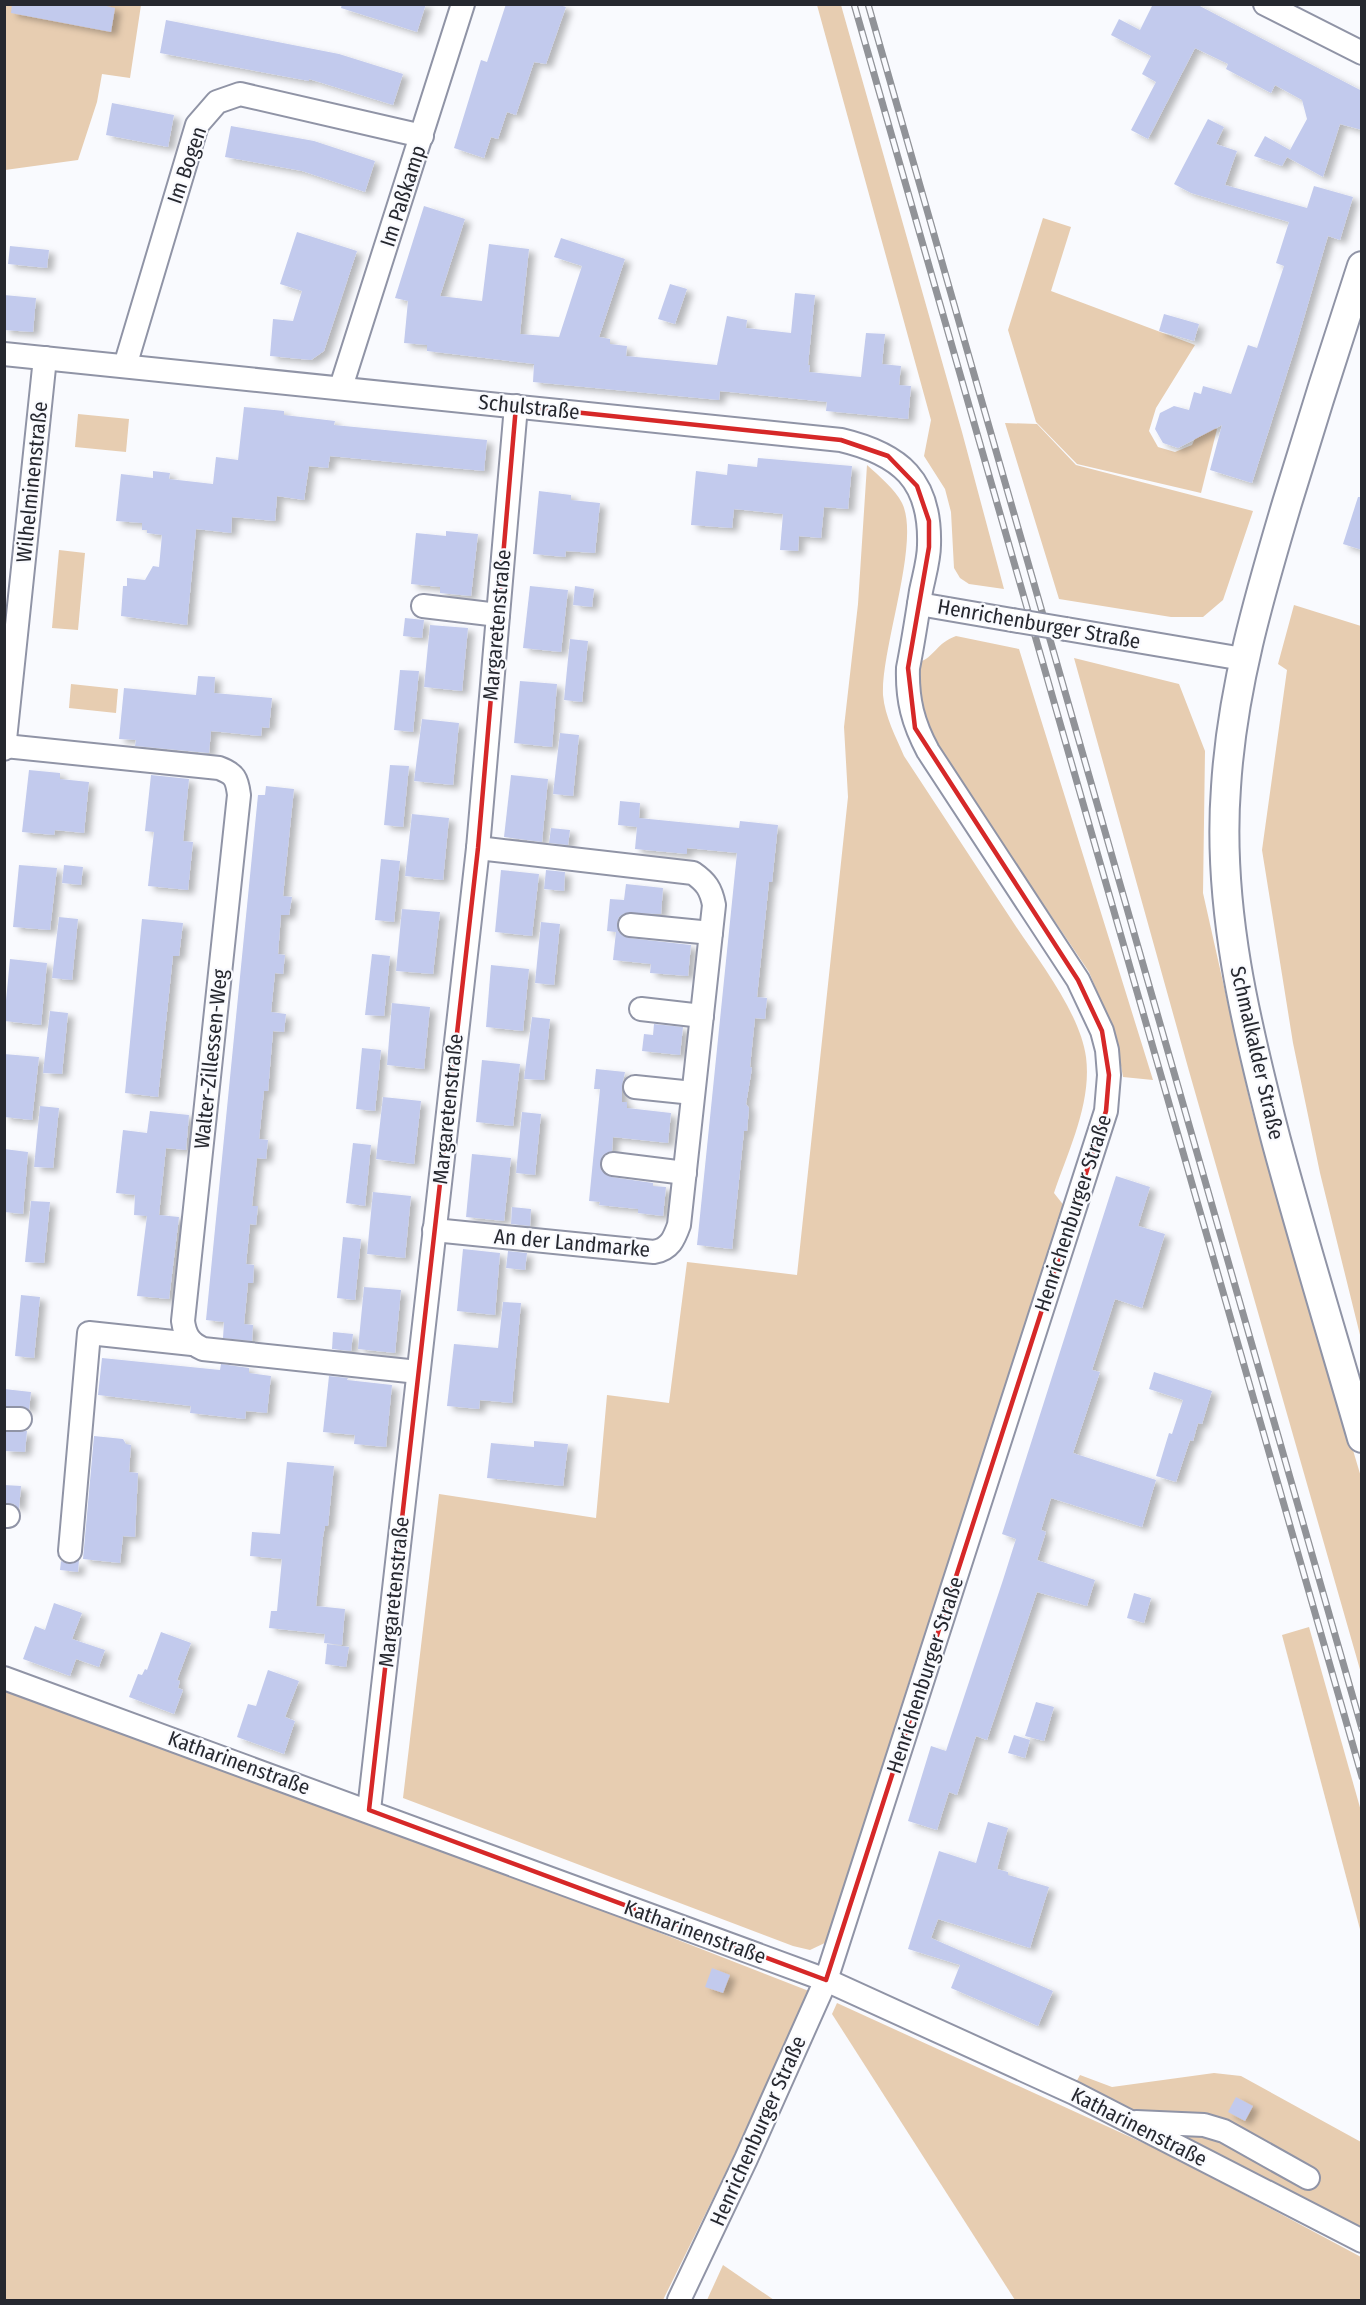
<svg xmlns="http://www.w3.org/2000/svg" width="1366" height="2305" viewBox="0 0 1366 2305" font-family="'Fira Sans Condensed',sans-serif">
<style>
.green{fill:#e7cdb1}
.building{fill:#c2caed;filter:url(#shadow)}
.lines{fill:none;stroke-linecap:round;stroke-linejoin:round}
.minor-casing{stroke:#9094a6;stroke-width:26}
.major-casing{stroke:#9094a6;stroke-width:32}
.minor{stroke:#fff;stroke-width:22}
.major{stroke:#fff;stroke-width:28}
.rail-casing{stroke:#919398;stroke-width:7}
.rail{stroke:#f9fafe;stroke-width:4.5;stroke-dasharray:14;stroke-linecap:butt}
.minor-bridge-casing{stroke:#9094a6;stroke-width:26;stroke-linecap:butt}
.minor-bridge{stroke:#fff;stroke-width:22}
.marked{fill:none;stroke:#d62828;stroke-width:4.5;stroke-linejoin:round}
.labels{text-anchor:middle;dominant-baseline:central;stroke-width:4.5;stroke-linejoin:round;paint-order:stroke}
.street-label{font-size:21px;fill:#26282f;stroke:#f9fafe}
</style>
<defs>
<filter id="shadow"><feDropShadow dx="6" dy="4" stdDeviation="3" flood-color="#0004"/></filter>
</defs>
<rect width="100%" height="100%" fill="#f9fafe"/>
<g class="green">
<path d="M4,5H141L130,78L102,74L97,102L78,160L5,170Z"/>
<path d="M817,5H841L962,432L1004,589L969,584L960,578L954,568L951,512L945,489L924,456L931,420Z"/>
<path d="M1043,218L1071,227L1051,291L1195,345L1156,408L1149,431L1158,447L1175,452L1192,445L1202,423L1217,429L1201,493L1077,464L1036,422L1008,330Z"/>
<path d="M78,414L129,419L126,452L75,447Z"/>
<path d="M1005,423L1037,424L1076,465L1253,511L1223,600L1203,617H1171L1059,599Z"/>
<path d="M867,465C879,476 895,489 902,503C921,541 881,647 883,695C885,717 896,737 904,756C941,812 978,869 1015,925C1039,961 1080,1013 1086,1057C1092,1103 1068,1151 1054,1193L1065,1207L911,1675L829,1941L810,1950L793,1946L403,1798L439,1494L596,1518L607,1395L669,1403L687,1262L797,1275L848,797L844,727L858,604Z"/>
<path d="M59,550L85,553L78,630L52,628Z"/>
<path d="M1294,605L1361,626V1339L1320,1173L1293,1043L1262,850L1287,670L1278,664Z"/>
<path d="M956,636L1019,649L1153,1080L1123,1077L1116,1037L1089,972L935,743C923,716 918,692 919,662C934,658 936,643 956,636Z"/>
<path d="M1074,658L1179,684L1205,751L1203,893L1251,1107L1361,1477V1673L1189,1071Z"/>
<path d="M71,684L118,689L116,713L69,708Z"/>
<path d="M1309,1627L1361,1811V1933L1282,1635Z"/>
<path d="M5,1689L366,1818L814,1993L663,2300H5Z"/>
<path d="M837,2003L1174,2157L1361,2257V2300H1015L832,2014Z"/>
<path d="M1214,2073L1241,2076L1361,2142V2233L1072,2090L1080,2075L1112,2087Z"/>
<path d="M723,2265L774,2300H707Z"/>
</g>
<g class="building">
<path d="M12,4H98L115,8L111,32L11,13Z"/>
<path d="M342,4H426L417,32L341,8Z"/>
<path d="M506,4H556L566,7L546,64L534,62L516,115L507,112L498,139L491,137L484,158L454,148L481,60L487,62Z"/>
<path d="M1153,4H1196L1362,91V130L1340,124L1323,177L1287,157L1282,166L1254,156L1265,136L1290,150L1307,119L1302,100L1275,85L1271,93L1226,69L1228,64L1195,48L1148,139L1131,130L1156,82L1142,74L1151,56L1111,35L1119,19L1140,30Z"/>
<path d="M166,20L339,54L403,74L393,105L309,79V81L160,53Z"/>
<path d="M112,103L174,115L168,147L106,135Z"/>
<path d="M1208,119L1224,127L1216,144L1237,151L1225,185L1307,208L1314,186L1353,197L1340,240L1328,236L1296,345L1252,483L1210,470L1222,425L1178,448L1163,443L1155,429L1160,413L1174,406L1189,410L1194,392L1201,394L1203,386L1231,394L1248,345L1257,348L1284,266L1276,263L1289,222L1191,193L1174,184Z"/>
<path d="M231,126L314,141L375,161L365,192L302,171L225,157Z"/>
<path d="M424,206L465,219L440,296L482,301L489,244L529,249L520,334L559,337L582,266L554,257L561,238L625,259L599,337L610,339V344L627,346L626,356L717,365L727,316L747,320L746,328L791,333L795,293L815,295L808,365H810L809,372L861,377L866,333L885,334L882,364L901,366L899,385L911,386L908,419L826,411L827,402L720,391L719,400L533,382L534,364L427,351V345L404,343L408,301L395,298Z"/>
<path d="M297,232L357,251L324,351L311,360L270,356L273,319L293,321L302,291L280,284Z"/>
<path d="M10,246L49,250L47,268L8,264Z"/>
<path d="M670,284L687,289L675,324L658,319Z"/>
<path d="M4,295L36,298L33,332L4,330Z"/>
<path d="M1164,314L1199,324L1194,341L1159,331Z"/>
<path d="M244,407L284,411V415L335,421L334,425L487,440L484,471L330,456L328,468L309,466L304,500L277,496L275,521L232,517L231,533L196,529L187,625L121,616L123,586H127V578L145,580L153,566L159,567L162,535L147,533V530H142V523L116,521L121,474L153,478V471L170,473L169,479L213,484L216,457L238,460Z"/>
<path d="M758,458L852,466L848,509L824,507L821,538L799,536L798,551L780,550L783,514L734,509L732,528L691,525L696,471L727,475L728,464L757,467Z"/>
<path d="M539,491L571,495V500L600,503L595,553L566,551L565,557L533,554Z"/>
<path d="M1358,497H1362V550L1343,544Z"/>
<path d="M446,531L478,534L471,596L440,593V587L411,584L416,533L446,536Z"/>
<path d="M530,586L568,590L561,652L523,648Z"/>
<path d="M575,586L594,589L592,607L573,605Z"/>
<path d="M405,618L424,620L422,638L403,636Z"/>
<path d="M430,625L468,628L462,691L424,687Z"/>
<path d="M570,639L588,641L582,702L564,700Z"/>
<path d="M400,670L419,671L413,732L394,730Z"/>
<path d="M198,676L215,677L214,693L272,698L269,728L262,727L261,736L211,731L209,753L135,746L136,740L119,739L124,688L196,695Z"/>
<path d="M520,681L557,684L552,747L514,743Z"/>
<path d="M422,719L459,723L453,785L414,781Z"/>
<path d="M560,733L579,735L573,796L553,794Z"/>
<path d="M390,765L409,766L403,827L384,825Z"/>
<path d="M29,770L60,773V779L89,782L84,833L55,830L54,835L22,832Z"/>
<path d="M151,775L189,779L183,841L193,842L188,890L148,886L154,832L145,831Z"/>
<path d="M511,775L548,779L542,842L504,837Z"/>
<path d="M266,786L294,789L283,896L292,897L289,915H281L278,954L285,955L284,964L283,974L275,973L271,1012L286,1014L284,1032L273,1031L268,1091H264L259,1139L268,1140L266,1159L257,1158L252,1206H258L256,1225L250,1224L246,1264L254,1265L253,1283H248L244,1324L253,1325L252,1341L223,1338L224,1322L206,1320L258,795H265Z"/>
<path d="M620,801L640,803L639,818L739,828L740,821L778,825L772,882H769L757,997L767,998L765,1019L755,1018L750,1067L752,1068L746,1104L749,1108L747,1131H744L732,1249L697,1245L737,853L687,848V854L635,849L637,827L618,825Z"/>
<path d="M412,814L449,818L443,880L405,876Z"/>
<path d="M551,828L570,830L568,845L549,843Z"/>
<path d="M381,859L400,861L394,922L375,920Z"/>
<path d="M19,865L57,868L50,930L13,927Z"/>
<path d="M64,865L83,867L81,885L62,883Z"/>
<path d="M501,870L539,874L532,936L495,932Z"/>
<path d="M546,870L565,872L564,891L544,889Z"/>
<path d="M626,884L663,888L661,914L625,913L619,917L617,923L618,931L623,936L629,938L691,945L688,976L650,973L651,964L613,960L616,932L607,931L610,899L624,900Z"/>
<path d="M402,909L440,912L433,974L396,971Z"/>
<path d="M59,917L78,919L72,980L52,978Z"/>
<path d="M142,919L183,923L179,956H173L158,1097L125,1093Z"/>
<path d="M541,922L560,924L554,985L535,983Z"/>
<path d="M372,954L390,956L384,1016L365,1015Z"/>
<path d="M10,959L47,963L41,1025L4,1021Z"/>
<path d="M491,965L529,969L523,1031L486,1027Z"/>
<path d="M392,1003L430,1007L424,1069L387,1065Z"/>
<path d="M50,1011L68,1013L62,1074L43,1073Z"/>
<path d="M532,1017L550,1019L544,1080L524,1079Z"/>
<path d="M654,1024L683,1027L680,1055L642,1051L644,1034L653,1035Z"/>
<path d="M362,1048L381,1050L375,1111L356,1109Z"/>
<path d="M4,1054L39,1057L32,1120L4,1117Z"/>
<path d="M482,1060L520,1064L513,1126L476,1122Z"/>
<path d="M596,1069L625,1072L622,1086V1102H627V1108L671,1113L668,1143L613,1137L612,1151L603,1155L600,1163L601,1170L611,1177L653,1183V1186L666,1187L663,1216L638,1213V1209L599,1205L600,1202L589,1201L600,1089H594Z"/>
<path d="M383,1097L421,1101L414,1164L376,1159Z"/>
<path d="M40,1106L59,1108L53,1168L34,1167Z"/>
<path d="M150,1111L189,1115L186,1150L166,1148L159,1215L179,1217L169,1299L137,1296L147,1216L134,1215L135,1195L116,1193L123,1130L147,1133Z"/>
<path d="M522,1112L541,1114L535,1175L516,1173Z"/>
<path d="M353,1143L371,1145L365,1206L346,1203Z"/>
<path d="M4,1149L28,1152L23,1214L4,1212Z"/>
<path d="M472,1154L511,1158L504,1221L466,1217Z"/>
<path d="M1116,1176L1150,1187L1138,1226L1165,1234L1142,1308L1115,1299L1092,1370L1100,1372L1073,1453L1156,1480L1142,1527L1051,1498L1041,1530L1046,1532L1037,1560L1095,1580L1087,1606L1037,1592L987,1740L976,1736L957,1795L949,1792L937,1830L908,1821L931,1746L946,1751L1003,1580L1016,1539L1002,1534Z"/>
<path d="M373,1192L411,1196L405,1258L367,1254Z"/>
<path d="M31,1201L50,1202L44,1263L25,1262Z"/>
<path d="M512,1207L531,1209L530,1226L511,1224Z"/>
<path d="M343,1237L361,1239L355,1300L337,1298Z"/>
<path d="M463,1249L500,1253L495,1315L457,1311Z"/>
<path d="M508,1251L527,1253L525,1270L506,1268Z"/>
<path d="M364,1287L401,1290L395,1353L358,1349Z"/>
<path d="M21,1295L40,1297L34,1358L15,1356Z"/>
<path d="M503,1302L521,1303L512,1403L480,1400L479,1409L447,1406L454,1344L498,1348Z"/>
<path d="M333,1332L353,1334L351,1351L332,1349Z"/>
<path d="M102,1358L220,1370L221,1364L249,1368V1373L271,1376L267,1413L246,1411L245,1419L190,1413L191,1406L98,1395Z"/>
<path d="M1154,1372L1212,1391L1202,1424L1198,1423L1193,1441L1190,1440L1176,1482L1156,1476L1169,1433L1172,1434L1183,1400L1149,1389Z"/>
<path d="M329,1376L348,1378L347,1380L392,1385L386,1447L354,1444L355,1435L323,1432Z"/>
<path d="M4,1389L31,1392L29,1410L21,1406H4Z"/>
<path d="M27,1431L25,1452L4,1451V1432Z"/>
<path d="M94,1436L123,1439L126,1444L131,1445L129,1472L138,1473L135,1537L123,1536L120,1563L83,1559Z"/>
<path d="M534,1441L568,1444L563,1486L487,1478L491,1443L534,1447Z"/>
<path d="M287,1462L334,1466L328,1526H325L323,1537L316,1606L345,1609L342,1645L324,1643L325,1634L269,1628L271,1611H277L282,1559L250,1556L252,1532L280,1534Z"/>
<path d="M4,1485L21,1486L19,1509L14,1504L4,1503Z"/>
<path d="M79,1560L78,1572L60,1570L61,1561L69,1564Z"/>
<path d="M1134,1593L1151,1598L1144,1623L1127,1618Z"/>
<path d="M54,1603L82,1613L72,1639L105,1650L99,1667L76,1659L70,1676L23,1659L35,1626L45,1630Z"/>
<path d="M161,1632L191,1643L177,1680L180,1681L178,1688L183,1690L174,1714L129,1697L138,1674L142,1675L145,1669L147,1670Z"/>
<path d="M327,1644L349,1647L346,1667L325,1664Z"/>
<path d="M268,1670L299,1681L285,1717L295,1721L284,1754L237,1737L248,1704L256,1706Z"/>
<path d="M1036,1702L1054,1707L1044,1741L1025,1736Z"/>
<path d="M1014,1735L1030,1740L1025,1758L1008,1753Z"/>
<path d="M988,1822L1008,1828L997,1869L1008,1872V1875L1049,1887L1030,1948L938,1919L931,1938L1053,1991L1038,2026L951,1988L960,1965L908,1949L939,1851L976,1863Z"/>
<path d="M712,1968L730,1975L723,1993L705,1987Z"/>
<path d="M1236,2097L1253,2106L1245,2121L1228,2112Z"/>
</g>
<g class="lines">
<defs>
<g id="minor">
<path d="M1265,4L1362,53"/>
<path d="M4,354L841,440C900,454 931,480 929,545C929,560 924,576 921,591C917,617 913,643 908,668C907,700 913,723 928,751L1078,980L1102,1031L1107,1050L1109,1075L1106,1111L826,1980L746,2159L679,2300"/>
<path d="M125,366L197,125L217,102L240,94L422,136"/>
<path d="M341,387L463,4"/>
<path d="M919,604L1012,620"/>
<path d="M423,606L498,615"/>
<path d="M1066,629L1243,659"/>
<path d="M5,746L219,768C235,774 237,779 239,795L183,1321C185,1336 190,1343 203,1349L418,1372"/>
<path d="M4,749L45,358"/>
<path d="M630,925L711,933"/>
<path d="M641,1009L702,1016"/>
<path d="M635,1087L693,1093"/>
<path d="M613,1164L685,1173"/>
<path d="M434,1230L654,1252C670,1249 674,1239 679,1225L714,905C711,889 706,882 693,873L478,848"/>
<path d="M4,1419H20"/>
<path d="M4,1516H8"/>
<path d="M70,1551L89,1333L192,1344"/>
<path d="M4,1678L826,1980L1074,2093L1362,2241"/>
<path d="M369,1810L478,848L516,406"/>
<path d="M1136,2122L1204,2125L1224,2131L1308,2178"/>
</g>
<path id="major" d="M1362,266C1336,345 1311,424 1287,503C1259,597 1232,689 1226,787C1217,907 1246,1025 1276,1140C1303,1240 1333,1338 1362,1438"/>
</defs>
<use href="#minor" class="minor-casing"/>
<use href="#major" class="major-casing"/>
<use href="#minor" class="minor"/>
<use href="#major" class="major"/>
<defs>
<g id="rail">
<path d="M854,4L1362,1777"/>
<path d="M868,4L1362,1729"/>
</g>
</defs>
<use href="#rail" class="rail-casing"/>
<use href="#rail" class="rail"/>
<defs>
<path id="minor-bridge" d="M1012,620L1066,629"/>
</defs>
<use href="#minor-bridge" class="minor-bridge-casing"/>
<use href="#minor-bridge" class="minor-bridge"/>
</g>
<path class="marked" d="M516,406L841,440L888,456L917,486L929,521V547L908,668L915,728L1078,980L1102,1031L1109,1075L1106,1111L826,1980L369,1810L478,848Z"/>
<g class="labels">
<g class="street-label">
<text transform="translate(187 165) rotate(-71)">Im Bogen</text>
<text transform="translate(403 196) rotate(-72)">Im Paßkamp</text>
<text transform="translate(529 407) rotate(6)">Schulstraße</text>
<text transform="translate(32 482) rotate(-84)">Wilhelminenstraße</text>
<text transform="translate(1039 624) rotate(10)">Henrichenburger Straße</text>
<text transform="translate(497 625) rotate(-85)">Margaretenstraße</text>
<text transform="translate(1257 1053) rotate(77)">Schmalkalder Straße</text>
<text transform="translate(211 1059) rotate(-84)">Walter-Zillessen-Weg</text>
<text transform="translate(448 1109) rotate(-84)">Margaretenstraße</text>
<text transform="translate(1073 1213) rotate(-72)">Henrichenburger Straße</text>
<text transform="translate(572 1243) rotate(5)">An der Landmarke</text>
<text transform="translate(394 1592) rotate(-84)">Margaretenstraße</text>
<text transform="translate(925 1675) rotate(-72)">Henrichenburger Straße</text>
<text transform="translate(239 1763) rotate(20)">Katharinenstraße</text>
<text transform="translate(695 1932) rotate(20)">Katharinenstraße</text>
<text transform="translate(1139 2127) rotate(27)">Katharinenstraße</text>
<text transform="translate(758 2131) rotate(-66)">Henrichenburger Straße</text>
</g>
</g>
<rect width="1366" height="2305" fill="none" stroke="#26282f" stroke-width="12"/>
</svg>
